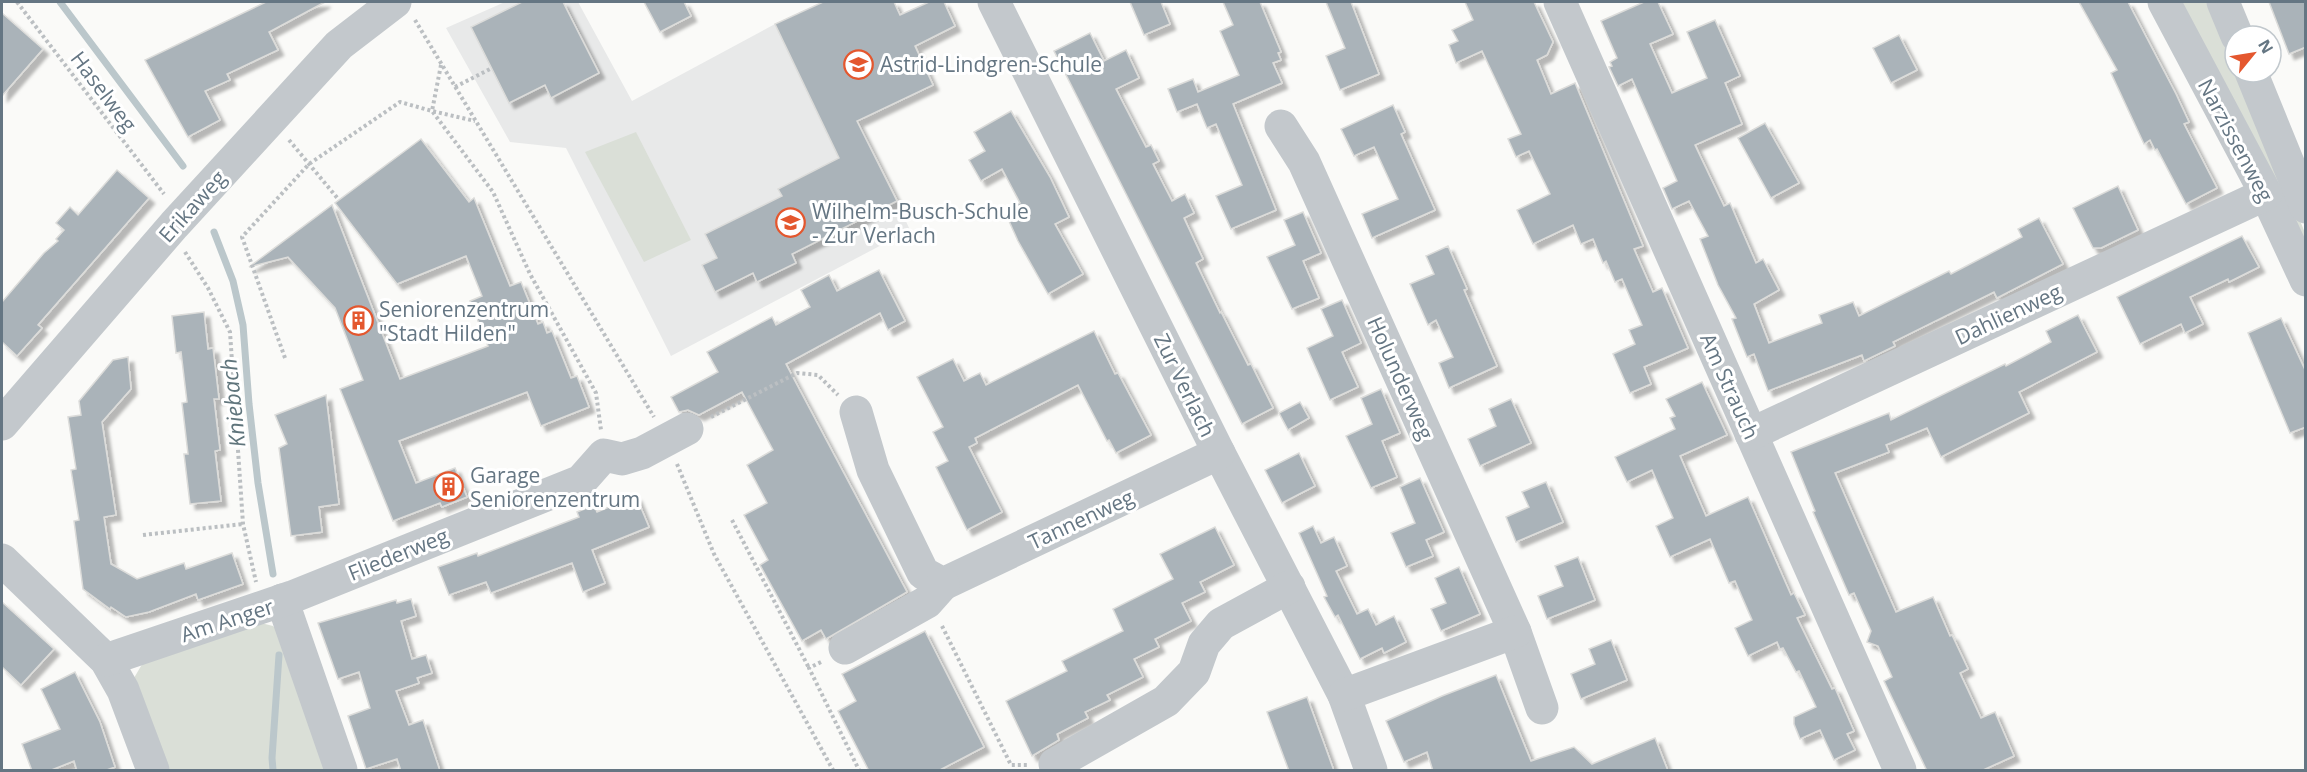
<svg xmlns="http://www.w3.org/2000/svg" width="2307" height="772" viewBox="0 0 2307 772" font-family="'Open Sans',sans-serif">
<style>
.built{fill:#e8e9e9}
.green{fill:#dadfd7}
.lines{fill:none;stroke-linecap:round;stroke-linejoin:round}
.stream{stroke:#bbc7cb;stroke-width:7}
.building{fill:#aab3b9;stroke:#dcdcda;stroke-width:1.5;filter:url(#shadow)}
.path{stroke:#bbbfc2;stroke-width:4;stroke-dasharray:3 3;stroke-linecap:butt}
.minor{stroke:#c3c8cc;stroke-width:33}
.labels{text-anchor:middle;dominant-baseline:central;stroke-width:6;stroke-linejoin:round;paint-order:stroke}
.poi-label{font-size:21px;fill:#657683;stroke:#fff;text-anchor:start}
.street-label{font-size:21px;fill:#657683;stroke:#fff}
.water-label{font-size:22px;font-style:italic;fill:#60757c;stroke:#fff}
</style>
<defs>
<filter id="shadow"><feDropShadow dx="5.5" dy="5.5" stdDeviation="1.5" flood-color="#0004"/></filter>
</defs>
<rect width="100%" height="100%" fill="#fafaf8"/>
<path class="built" d="M505,2H578L632,101L775,24L823,2H894L901,15L929,2H944L955,26L915,46L933,85L859,121L910,230L671,356L566,148L510,142L446,28Z"/>
<g class="green">
<path d="M2178,2H2213L2235,57V72H2241L2305,233V259Z"/>
<path d="M636,132L691,240L644,262L585,152Z"/>
<path d="M257,622L273,626L287,640L327,770H162L131,683L144,661Z"/>
</g>
<g class="lines">
<g class="stream">
<path d="M60,2L183,166"/>
<path d="M214,232L233,281L243,325L249,404L258,483L273,574"/>
<path d="M273,770L272,758L279,655"/>
</g>
</g>
<g class="building">
<path d="M266,2H325L269,32L278,50L227,74L230,80L205,91L220,120L188,137L145,60Z"/>
<path d="M522,2H563L599,73L551,98L545,85L509,103L471,27Z"/>
<path d="M644,2H684L691,16L660,32Z"/>
<path d="M823,2H894L900,15L929,2H944L955,26L915,46L933,85L857,121L897,201L792,254L796,263L757,282L753,273L715,292L702,265L717,258L705,234L782,196L778,189L839,158L775,24Z"/>
<path d="M1130,2H1161L1170,24L1144,35Z"/>
<path d="M1223,2H1260L1281,52L1278,53L1281,60L1273,63L1282,83L1233,104L1276,210L1231,229L1216,196L1242,185L1216,124L1207,128L1197,104L1177,112L1168,89L1193,79L1198,92L1239,75L1220,31L1233,25Z"/>
<path d="M1326,2H1351L1379,74L1340,90L1326,56L1345,48Z"/>
<path d="M1465,2H1534L1553,42L1547,55L1537,60L1551,94L1575,83L1643,246L1634,249L1653,292L1662,288L1688,348L1644,367L1651,384L1630,393L1613,354L1635,344L1629,330L1642,325L1622,279L1615,282L1606,261L1603,263L1593,239L1581,244L1573,225L1533,244L1517,210L1550,194L1529,151L1516,157L1508,139L1521,134L1482,51L1456,63L1449,45L1458,41L1452,30L1473,20Z"/>
<path d="M1644,2H1658L1673,34L1650,44L1672,93L1707,78L1687,32L1715,20L1740,76L1725,83L1742,124L1695,145L1724,206L1730,203L1756,263L1763,259L1779,290L1754,304L1769,343L1822,323L1819,315L1853,302L1859,316L1949,271L1951,274L2022,237L2018,229L2039,218L2063,264L1997,298L1994,292L1893,342L1895,346L1864,361L1862,355L1768,391L1754,354L1747,357L1732,319L1736,318L1718,285L1700,239L1708,236L1689,201L1672,209L1663,188L1677,181L1632,79L1618,86L1609,67L1612,66L1610,62L1617,58L1601,21Z"/>
<path d="M2079,2H2128L2176,94L2189,122L2184,124L2217,188L2186,204L2157,149L2155,150L2150,140L2144,144L2111,73L2117,70Z"/>
<path d="M2269,2H2306V47L2289,54Z"/>
<path d="M2,13L43,49L2,96Z"/>
<path d="M1090,33L1104,61L1126,50L1139,78L1116,89L1146,147L1151,145L1159,161L1153,164L1172,201L1185,194L1194,213L1184,218L1203,259L1196,263L1220,313L1221,312L1248,365L1251,364L1273,408L1242,424L1054,51Z"/>
<path d="M1899,35L1917,70L1891,83L1873,48Z"/>
<path d="M1393,105L1405,132L1401,134L1435,210L1372,238L1362,214L1398,199L1374,147L1354,156L1341,129Z"/>
<path d="M1011,111L1050,177L1069,217L1055,224L1083,274L1048,294L1018,241L1004,210L1020,203L1002,169L981,181L969,160L985,151L974,132Z"/>
<path d="M1765,123L1799,183L1771,198L1738,138Z"/>
<path d="M421,139L469,202L474,198L510,286L521,282L538,324L543,322L547,333L552,331L571,378L577,376L589,407L541,426L527,392L399,441L416,483L455,468L467,497L442,507L440,503L393,521L340,389L363,380L335,308L288,257L249,267L332,205L400,379L488,346L470,301L482,296L466,256L397,284L335,203Z"/>
<path d="M117,170L149,198L38,325L42,328L17,356L2,342V302L44,253L58,241L56,239L64,230L56,223L70,207L78,215Z"/>
<path d="M2118,186L2138,230L2101,248H2093L2073,208Z"/>
<path d="M1303,212L1321,253L1303,261L1319,298L1292,309L1267,257L1295,245L1284,220Z"/>
<path d="M2242,236L2259,267L2229,282L2228,279L2190,297L2203,324L2185,333L2181,324L2140,344L2117,297Z"/>
<path d="M1448,246L1467,289L1464,290L1497,366L1449,388L1439,363L1453,357L1436,320L1428,325L1410,284L1434,274L1426,256Z"/>
<path d="M879,270L905,321L888,330L880,313L786,364L907,592L826,639L821,630L802,641L760,565L768,560L744,515L767,503L747,465L773,450L742,392L699,415L688,410L679,412L671,397L718,372L707,352L772,317L776,325L810,307L801,290L829,275L837,291Z"/>
<path d="M1342,300L1361,343L1342,352L1358,387L1330,400L1307,348L1333,336L1321,309Z"/>
<path d="M204,312L208,349L213,348L219,399H214L220,450L215,451L221,501L190,504L184,454H188L182,403L187,402L181,352L176,353L172,316Z"/>
<path d="M2078,315L2097,352L2019,392L2029,413L1941,457L1927,428L1886,445L1889,452L1835,473L1896,612L1933,597L1950,636L1952,635L1968,669L1960,673L1981,718L1995,712L2014,756L1981,771H1927L1884,681L1892,677L1878,646L1867,642L1871,631L1854,593L1849,595L1813,512L1815,511L1791,452L1889,413L1891,420L2005,364L2006,366L2051,342L2046,331Z"/>
<path d="M2281,318L2306,372V427L2290,433L2248,333Z"/>
<path d="M1094,331L1115,374L1118,373L1151,435L1116,453L1109,440L1107,441L1078,385L975,438L977,443L969,447L1002,512L967,530L936,467L948,461L933,432L943,427L917,377L953,359L964,381L980,373L986,385Z"/>
<path d="M128,357L131,389L102,422L116,515L104,517L111,564L137,579L184,563L186,569L232,553L243,584L198,600L196,594L149,612L126,617L111,607L110,609L83,589L74,521L79,520L71,470L76,469L68,417L81,415L79,401L113,360Z"/>
<path d="M1702,382L1727,435L1680,456L1706,516L1748,497L1791,595L1794,593L1805,615L1797,618L1832,689L1835,688L1854,731L1847,734L1855,750L1834,760L1820,730L1800,739L1794,724V717L1816,707L1799,671L1796,672L1783,648L1780,649L1777,642L1748,656L1735,628L1752,620L1735,581L1729,583L1710,539L1670,557L1656,526L1673,518L1652,470L1627,482L1615,457L1675,429L1670,418L1675,416L1666,399Z"/>
<path d="M1381,389L1400,433L1382,441L1397,477L1371,488L1346,436L1372,424L1361,398Z"/>
<path d="M326,395L339,504L319,507L322,532L291,536L279,448L287,444L275,415Z"/>
<path d="M1511,399L1531,443L1480,466L1468,439L1496,426L1489,409Z"/>
<path d="M1300,402L1309,418L1288,430L1279,413Z"/>
<path d="M1299,453L1315,486L1282,503L1265,470Z"/>
<path d="M1420,478L1444,532L1426,540L1433,556L1406,567L1391,533L1415,523L1400,487Z"/>
<path d="M1546,482L1563,522L1516,542L1506,517L1529,507L1522,492Z"/>
<path d="M636,496L649,527L592,550L605,583L583,592L572,563L491,593L486,582L449,595L438,567L477,553L478,556L579,517L577,512L594,505L597,512Z"/>
<path d="M1313,526L1321,543L1334,537L1347,566L1336,571L1357,614L1368,609L1376,625L1394,616L1406,642L1384,653L1382,648L1360,659L1338,615L1335,617L1324,597L1327,596L1299,533Z"/>
<path d="M1215,527L1234,565L1200,582L1205,592L1182,603L1191,621L1155,639L1159,647L1134,659L1143,677L1107,695L1110,700L1085,712L1088,718L1057,734L1059,740L1032,756L1006,701L1067,671L1062,661L1123,631L1113,609L1173,579L1160,554Z"/>
<path d="M1578,557L1595,600L1547,619L1538,596L1563,586L1555,566Z"/>
<path d="M1459,567L1480,614L1441,631L1431,609L1446,603L1435,578Z"/>
<path d="M411,599L416,616L401,621L412,659L426,655L432,673L417,678L419,683L396,691L409,725L423,720L440,771H401L397,759L366,769L348,716L370,708L359,672L338,679L318,623L396,600L397,603Z"/>
<path d="M2,602L54,649L21,685L2,667Z"/>
<path d="M925,631L984,747L938,771H869L838,711L856,701L842,674Z"/>
<path d="M1611,640L1627,680L1581,699L1571,674L1595,664L1589,649Z"/>
<path d="M75,672L100,722L115,767L104,771H77L74,761L49,771H32L22,744L60,729L41,689Z"/>
<path d="M1496,675L1531,761L1574,747L1592,764L1655,738L1668,771H1433L1427,752L1404,762L1386,721L1442,696Z"/>
<path d="M1307,697L1325,746L1334,771H1289L1267,712Z"/>
</g>
<g class="lines">
<g class="path">
<path d="M17,2L164,194"/>
<path d="M415,20L654,417"/>
<path d="M441,65L432,111L475,121"/>
<path d="M455,87L492,68"/>
<path d="M289,140L339,200"/>
<path d="M185,252L208,288L230,332L243,524L256,582"/>
<path d="M285,358L242,237L309,164L400,102L432,111L493,192L530,274L596,393L601,430"/>
<path d="M711,417L797,373L818,375L838,395"/>
<path d="M677,464L714,554L833,770"/>
<path d="M732,520L809,668"/>
<path d="M143,535L243,524"/>
<path d="M942,626L1011,765H1027"/>
<path d="M821,662L809,668L859,770"/>
</g>
<g class="minor">
<path d="M994,2L1219,453L1344,695L1371,770"/>
<path d="M1560,2L1900,770"/>
<path d="M2164,2L2266,194L2306,280"/>
<path d="M2223,2L2237,36"/>
<path d="M2251,72L2306,207"/>
<path d="M1281,126L1304,162L1515,632L1542,708"/>
<path d="M856,412L873,470L923,573L943,584L1219,453"/>
<path d="M2,424L174,225L339,45L395,2"/>
<path d="M1751,434L2266,194"/>
<path d="M2,560L106,660L123,690L153,770"/>
<path d="M282,600L341,770"/>
<path d="M845,648L927,602L943,584"/>
<path d="M106,660L292,597L581,481L604,455L622,459L642,453L687,429"/>
<path d="M1344,695L1515,632"/>
<path d="M1055,764L1166,701L1194,672L1204,644L1221,624L1289,587"/>
</g>
</g>
<defs>
<symbol id="school-ring" viewBox="-11 -11 22 22"><circle r="9.5" fill="#fff" stroke="#e4572e" stroke-width="1.5"/><path d="M0-5L7-2L0 1L-7-2ZM-4 1L0 2.5L4 1V4Q0 6-4 4Z" fill="#e4572e"/></symbol>
<symbol id="building-ring" viewBox="-11 -11 22 22"><circle r="9.5" fill="#fff" stroke="#e4572e" stroke-width="1.5"/><path d="M-4-6H4V6H1V3H-1V6H-4ZM-2.5-4.3h1.7v1.8h-1.7ZM.8-4.3h1.7v1.8H.8ZM-2.5-1h1.7V.8h-1.7ZM.8-1h1.7V.8H.8Z" fill="#e4572e"/></symbol>
</defs>
<g fill-rule="evenodd">
<use href="#school-ring" x="842" y="48" width="33" height="33"/>
<use href="#school-ring" x="774" y="206" width="33" height="33"/>
<use href="#building-ring" x="342" y="304" width="33" height="33"/>
<use href="#building-ring" x="432" y="470" width="33" height="33"/>
</g>
<g class="labels">
<g class="poi-label">
<text x="880" y="64">Astrid-Lindgren-Schule</text>
<text x="812" y="211">Wilhelm-Busch-Schule<tspan x="812" dy="24">- Zur Verlach</tspan></text>
<text x="379" y="309">Seniorenzentrum<tspan x="379" dy="24">"Stadt Hilden"</tspan></text>
<text x="470" y="475">Garage<tspan x="470" dy="24">Seniorenzentrum</tspan></text>
</g>
<g class="street-label">
<text transform="translate(104 91) rotate(53)">Haselweg</text>
<text transform="translate(2236 140) rotate(62)">Narzissenweg</text>
<text transform="translate(192 206) rotate(-48)">Erikaweg</text>
<text transform="translate(2008 314) rotate(-25)">Dahlienweg</text>
<text transform="translate(1401 378) rotate(66)">Holunderweg</text>
<text transform="translate(1185 385) rotate(64)">Zur Verlach</text>
<text transform="translate(1730 386) rotate(66)">Am Strauch</text>
<text transform="translate(1081 519) rotate(-25)">Tannenweg</text>
<text transform="translate(398 554) rotate(-22)">Fliederweg</text>
<text transform="translate(227 620) rotate(-18)">Am Anger</text>
</g>
<g class="water-label">
<text transform="translate(232 403) rotate(-96)">Kniebach</text>
</g>
</g>
<rect width="2307" height="772" fill="none" stroke="#657683" stroke-width="6"/>
<g transform="translate(2253 54) rotate(60)"><circle r="28" fill="#ffffff" stroke="#c1c8cd" stroke-width="1.5"/>
<path d="M0-4.5L10 22L0 15L-10 22Z" fill="#e4572e"/>
<text y="-9" font-size="16" font-weight="bold" text-anchor="middle" fill="#657683">N</text>
</g>
</svg>
